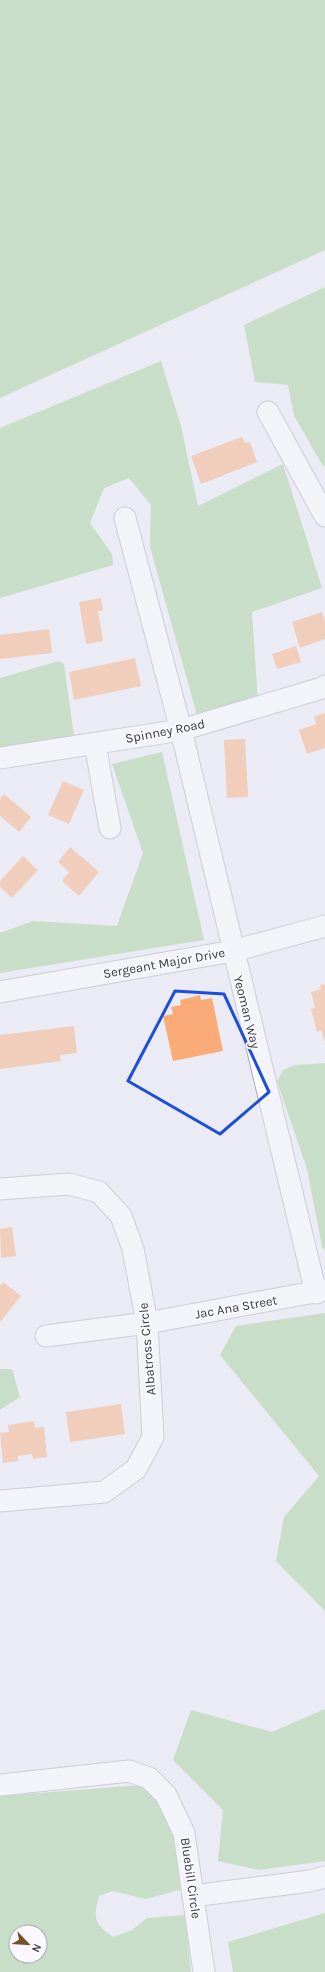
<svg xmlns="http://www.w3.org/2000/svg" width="325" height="1972" viewBox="0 0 325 1972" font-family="Karla,sans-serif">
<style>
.green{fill:#a2ce93;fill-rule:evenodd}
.building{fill:#faab78}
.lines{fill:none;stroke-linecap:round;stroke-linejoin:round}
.minor-casing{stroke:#a9aab3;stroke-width:23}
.minor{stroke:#fff;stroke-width:21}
.marked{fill:none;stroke:#1d4ed8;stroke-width:3;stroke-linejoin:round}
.labels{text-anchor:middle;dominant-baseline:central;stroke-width:4;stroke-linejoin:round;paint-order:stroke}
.street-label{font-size:13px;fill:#393a3d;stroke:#f8f8fe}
</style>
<rect width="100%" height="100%" fill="#eaebf4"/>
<g class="green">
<path d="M0,0H325V250L0,398Z"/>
<path d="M325,287V465L323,466L294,416L288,385L255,382L244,325Z"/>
<path d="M161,361L181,426L198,506L283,464L322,588L252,612L258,702L197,715L150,547L151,505L129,478L104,488L90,523L112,554L113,565L0,598V428Z"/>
<path d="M59,661L64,664L74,736L0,750V678Z"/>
<path d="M162,752L204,940L0,973V933L33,921L117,926L143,853L112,764Z"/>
<path d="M325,1063V1250L322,1247L307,1169L277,1081L283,1070L295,1065Z"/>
<path d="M325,1313V1611L276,1561L284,1517L319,1476L220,1355L236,1326Z"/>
<path d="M0,1369H12L20,1397L0,1410Z"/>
<path d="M325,1709V1861L259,1870L218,1861L223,1810L173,1760L191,1710L272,1732Z"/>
<path d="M142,1785L170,1798L183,1889L146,1899L112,1891L99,1896C93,1919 94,1923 113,1937L132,1930L147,1918L185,1915L191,1972H0V1796ZM16,1932H40V1956H16Z"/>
<path d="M325,1913V1972H233L228,1942Z"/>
</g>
<g class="building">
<path d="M242,437L245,443L250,442L257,462L201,484L191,456Z"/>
<path d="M101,598L103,611H98L103,641L86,644L79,602Z"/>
<path d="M322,612L325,621V639L300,648L292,622Z"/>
<path d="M49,629L52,653L0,659V635Z"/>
<path d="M296,646L301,662L277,669L272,654Z"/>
<path d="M135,658L141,686L74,700L69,672Z"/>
<path d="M325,713V748L307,754L299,730L316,724L314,717Z"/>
<path d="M245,739L248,797L227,798L224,740Z"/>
<path d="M63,781L84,790L69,824L48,815Z"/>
<path d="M4,794L31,817L19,832L0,816V799Z"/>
<path d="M70,847L99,872L79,896L62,881L69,872L58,862Z"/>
<path d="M23,856L38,870L12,898L0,887V881Z"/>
<path d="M325,984V1042L321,1030L317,1032L311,1009L315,1008L311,992L321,989L320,985Z"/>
<path d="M200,995L201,1000L212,998L223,1051L173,1061L163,1016L173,1014L171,1007L181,1005L180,1000Z"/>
<path d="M74,1026L77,1053L60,1055L61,1061L0,1069V1035Z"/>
<path d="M12,1227L16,1256L1,1258L0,1229Z"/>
<path d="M3,1282L21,1296L0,1322V1286Z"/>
<path d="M121,1404L125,1434L70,1442L66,1412Z"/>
<path d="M34,1421L35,1428L44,1427L47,1457L33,1459L32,1454L18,1456V1461L3,1463L0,1433L9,1432L8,1425Z"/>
</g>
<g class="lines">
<defs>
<g id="minor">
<path d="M268,412L325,516"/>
<path d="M125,518L181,730L316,1293"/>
<path d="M95,744L110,828"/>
<path d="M0,758L181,730L322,688L325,686"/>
<path d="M0,992L233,951L325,926"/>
<path d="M0,1189L69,1184L99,1192L121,1216L133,1249L147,1323L153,1437L136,1469L104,1492L0,1501"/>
<path d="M46,1336L147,1323L325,1290"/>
<path d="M0,1785L129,1771L149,1778L166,1795L184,1833L204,1972"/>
<path d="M193,1896L310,1881L325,1877"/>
</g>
</defs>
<use href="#minor" class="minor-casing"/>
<use href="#minor" class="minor"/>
</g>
<path d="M0 0H325V1972H0ZM175,991L224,994L269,1092L220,1134L128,1081Z" fill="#eaebf4" fill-opacity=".55" fill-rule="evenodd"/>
<path class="marked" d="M175,991L224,994L269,1092L220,1134L128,1081Z"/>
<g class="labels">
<g class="street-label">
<text transform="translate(165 731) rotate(-11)">Spinney Road</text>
<text transform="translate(164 963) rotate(-10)">Sergeant Major Drive</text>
<text transform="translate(247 1012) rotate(76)">Yeoman Way</text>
<text transform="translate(236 1307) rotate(-10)">Jac Ana Street</text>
<text transform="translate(147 1349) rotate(-95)">Albatross Circle</text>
<text transform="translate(191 1878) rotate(82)">Bluebill Circle</text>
</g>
</g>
<g transform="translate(28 1944) rotate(115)"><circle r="19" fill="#f8f8fe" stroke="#acacb1"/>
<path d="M0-3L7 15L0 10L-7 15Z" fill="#75502b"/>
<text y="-6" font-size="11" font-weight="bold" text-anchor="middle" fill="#393a3d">N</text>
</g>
</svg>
